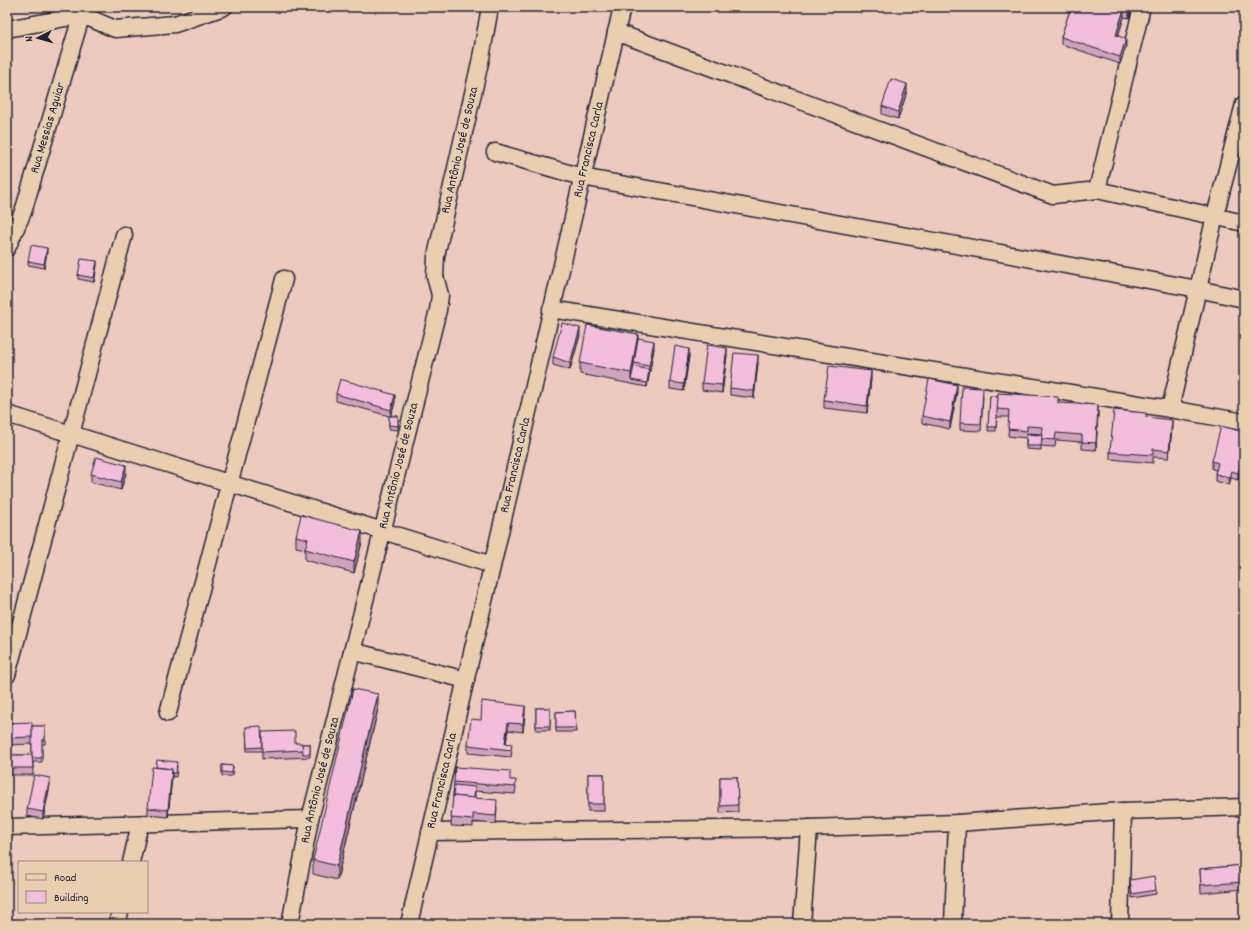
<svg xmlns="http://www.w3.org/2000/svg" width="1251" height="931" viewBox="0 0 1251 931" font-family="Dekko,sans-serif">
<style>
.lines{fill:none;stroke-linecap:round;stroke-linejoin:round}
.street-casing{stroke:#22223b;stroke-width:19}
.street{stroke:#e9cfb0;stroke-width:16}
.wall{fill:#d0a3bd;stroke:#22223b;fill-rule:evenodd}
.shaded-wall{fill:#a9859a;stroke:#22223b}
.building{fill:#f2bedc;stroke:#22223b}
.labels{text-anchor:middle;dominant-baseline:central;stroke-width:3.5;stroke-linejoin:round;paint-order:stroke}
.street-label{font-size:13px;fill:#22223b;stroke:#e9cfb0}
</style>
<rect width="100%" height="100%" fill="#eccabd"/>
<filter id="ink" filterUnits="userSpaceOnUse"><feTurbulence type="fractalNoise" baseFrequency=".025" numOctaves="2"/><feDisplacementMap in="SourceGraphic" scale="8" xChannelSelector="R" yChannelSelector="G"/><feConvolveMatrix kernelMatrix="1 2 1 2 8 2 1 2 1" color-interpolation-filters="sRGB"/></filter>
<g filter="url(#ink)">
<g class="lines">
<defs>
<g id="street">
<path d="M7,29L82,15L115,29L175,24L224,7"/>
<path d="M616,32L1053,195L1097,190L1244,223"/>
<path d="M495,152L582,177L1198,289L1244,299"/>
<path d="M1097,190L1142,7"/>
<path id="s1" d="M7,248L23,212L84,7"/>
<path d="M551,309L1170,409L1244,422"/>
<path d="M1170,409L1215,216L1244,104"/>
<path d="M7,414L492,565"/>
<path d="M352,651L466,680"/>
<path d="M7,675L124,235"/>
<path d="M168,713L284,279"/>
<path d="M7,827L310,819"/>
<path d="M430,832L809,828L957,823L1123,811L1244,807"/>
<path d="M131,862L140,824"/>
<path d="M117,924L120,912"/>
<path id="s2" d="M290,924L310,819L438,310L440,295L435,276L436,256L481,58L490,7"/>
<path id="s3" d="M409,924L622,7"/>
<path d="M802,924L809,828"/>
<path d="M953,924L957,823"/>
<path d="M1120,924L1123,811"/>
</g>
</defs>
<use href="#street" class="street-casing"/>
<use href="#street" class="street"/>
</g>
<g class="wall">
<path d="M1071,7H1132L1129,18L1124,17L1118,36L1126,46L1120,64L1061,44V37Z"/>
<path d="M907,92L898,119L882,114V106Z"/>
<path d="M47,252L44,268L28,265V261Z"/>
<path d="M97,265L94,282L78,279V275Z"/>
<path d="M580,335L570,370L553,365V357Z"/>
<path d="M638,338L654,348L647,387L580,374V363Z"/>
<path d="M727,355L722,393L702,390V383Z"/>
<path d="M689,356L684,391L670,389V382Z"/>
<path d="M758,363L754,398L730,395V388Z"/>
<path d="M871,379L867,413L824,408V400Z"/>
<path d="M957,392L950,429L922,423V416Z"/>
<path d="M336,394L395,402L391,416H398V430L389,429V416L336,401Z"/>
<path d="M983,396L981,431L960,430V423Z"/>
<path d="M990,396L1058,403L1098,413L1096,450L1082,449V442L1056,440L1055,447L1041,446V450L1026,449V438L1008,436L1009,417H997V415L996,431H988ZM1027,433L1042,434V435L1027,434Z"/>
<path d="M1146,417L1172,427L1169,458L1153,457V463L1110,459V452Z"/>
<path d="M1244,432L1238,480L1231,478L1229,485L1215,481V474L1216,470L1212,469V461Z"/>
<path d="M126,473L121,490L91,482V474Z"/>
<path d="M296,536L362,542L354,573L305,560V549L296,547Z"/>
<rect x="536" y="708" width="14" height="22"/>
<path d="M378,709L337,880L313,874V860Z"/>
<path d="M575,711L576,732H556V712Z"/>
<path d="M525,713L523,732L508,730L506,743L512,751L511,757L468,753V745L481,720Z"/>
<path d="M7,723L32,726H45V744H42V762H33V775H7V755H32V744L7,745Z"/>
<path d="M246,727L262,737L295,743L302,744H310V757L262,759V750V751H247Z"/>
<path d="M222,765L233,766L232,776H222Z"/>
<path d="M177,766L176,777L172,776L168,817L148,815V808Z"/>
<rect x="588" y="774" width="16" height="37"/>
<path d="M720,777H737L738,812L720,813Z"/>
<path d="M510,780L516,787L515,794L475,791V798L497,807L496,824L473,822V827L451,826L454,782Z"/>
<path d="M50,785L43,819L27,816V809Z"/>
<path d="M1244,865V889L1201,893L1200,869Z"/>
<path d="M1130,880L1156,890V894L1132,898Z"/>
</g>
<g class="shaded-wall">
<path d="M1130,7H1132L1129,18V11Z"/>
<path d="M1124,9V17L1116,42V35Z"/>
<path d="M1126,39V46L1120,64V57Z"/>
<path d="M907,84V92L898,119V112Z"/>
<path d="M47,248V252L44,268V264Z"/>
<path d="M97,261V265L94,282V278Z"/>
<path d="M580,328V335L570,370V363Z"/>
<path d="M638,334V345L634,363V370L631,380V373Z"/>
<path d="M654,341V348L647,387L649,366Z"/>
<path d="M727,348V355L722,393V385Z"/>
<path d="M689,349V356L684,391V384Z"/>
<path d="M758,355V363L754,398V391Z"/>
<path d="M871,371V379L867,413V406Z"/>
<path d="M957,385V392L950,429V422Z"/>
<path d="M395,395V402L391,417V410Z"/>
<path d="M1098,405V413L1096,450V443Z"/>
<path d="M1172,420V427L1169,458V451Z"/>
<path d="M1244,449V456L1238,480V473Z"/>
<path d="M126,465V473L121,490V482Z"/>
<path d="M1231,471V478L1229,485V477Z"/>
<path d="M362,531V542L354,573V562Z"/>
<path d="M378,694V709L337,880V866Z"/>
<path d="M525,706V713L523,732V724Z"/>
<path d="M508,723V730L505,750V743Z"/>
<path d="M172,769V776L168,817V810Z"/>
<path d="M50,778V785L43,819V812Z"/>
</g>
<g class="building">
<path d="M1071,7H1130L1129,11L1124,9L1116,35L1126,39L1120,57L1061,37Z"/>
<path d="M891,79L907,84L898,112L882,106Z"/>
<path d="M31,245L47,248L44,264L28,261Z"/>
<path d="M81,259L97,261L94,278L78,275Z"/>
<path d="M562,323L580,328L570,363L553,357Z"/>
<path d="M587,325L638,334L631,373L580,363Z"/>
<path d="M638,338L654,341L649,366L634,363Z"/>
<path d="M707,345L727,348L722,385L702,383Z"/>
<path d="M675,346L689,349L684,384L670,382Z"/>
<path d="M734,353L758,355L754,391L730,388Z"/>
<path d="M634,366L649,370L647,383L631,380Z"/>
<path d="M829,366L871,371L867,406L824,400Z"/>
<path d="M340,379L395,395L391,410L336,394Z"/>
<path d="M929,379L957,385L950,422L922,416Z"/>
<path d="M962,387L983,388L981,424L960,423Z"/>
<path d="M998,393L1058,397V403L1098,405L1096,443L1082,442V435L1056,433L1055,440L1041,439L1042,427L1027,426V431L1008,429L1009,410L997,409Z"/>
<path d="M990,396L998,397L996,427H988Z"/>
<path d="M1114,410L1146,413V417L1172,420L1169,451L1153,449V455L1110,452Z"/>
<path d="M389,416H398V426L389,425Z"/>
<path d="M1221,426L1244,432V449L1238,473L1231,471L1229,477L1215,474L1218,463L1212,461Z"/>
<path d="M1027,434L1042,435L1041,446H1026Z"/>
<path d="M96,457L126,465L121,482L91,474Z"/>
<path d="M301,515L362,531L354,562L305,549L308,539L296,536Z"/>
<path d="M353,689L378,694L337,866L313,860Z"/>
<path d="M482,701L525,706L523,724L508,723L505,743L512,744L511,750L468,745L471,719L481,720Z"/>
<rect x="536" y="708" width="14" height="18"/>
<path d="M575,711L576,728H556V712Z"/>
<path d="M32,722V737L7,738V723Z"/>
<path d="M32,726H45V740H42V758H32Z"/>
<path d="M261,726L262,747L247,748L246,727Z"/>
<path d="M295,731V743H302L303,750L262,752V732Z"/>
<path d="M302,744H310V754H303Z"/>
<path d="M7,755H32L33,768H7Z"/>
<path d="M157,760L177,762L176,773H172V769L156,767Z"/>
<path d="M222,765L233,766L232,773L222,772Z"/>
<path d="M152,767L172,769L168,810L148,808Z"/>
<path d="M455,767L510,771V780H516L515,787L454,782Z"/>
<rect x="588" y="774" width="16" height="30"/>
<path d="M34,775L50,778L43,812L27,809Z"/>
<path d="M720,777H737L738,805L720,806Z"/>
<path d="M454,785L475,787L474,798L453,796Z"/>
<path d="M453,796L497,800L496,816L473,814V820L451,818Z"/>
<path d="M1244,865V882L1201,885L1200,869Z"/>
<path d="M1154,876L1156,890L1132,894L1130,880Z"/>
</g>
</g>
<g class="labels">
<g class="street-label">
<text stroke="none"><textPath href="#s1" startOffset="127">Rua Messias Aguiar</textPath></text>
<text stroke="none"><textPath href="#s3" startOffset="795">Rua Francisca Carla</textPath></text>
<text stroke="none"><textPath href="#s2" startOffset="795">Rua Antônio José de Souza</textPath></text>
<text stroke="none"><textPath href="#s3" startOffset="471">Rua Francisca Carla</textPath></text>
<text stroke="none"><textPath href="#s2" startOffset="471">Rua Antônio José de Souza</textPath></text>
<text stroke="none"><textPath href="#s2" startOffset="147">Rua Antônio José de Souza</textPath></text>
<text stroke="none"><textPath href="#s3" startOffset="147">Rua Francisca Carla</textPath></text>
</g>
</g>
<rect width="1251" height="931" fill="none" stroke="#e9cfb0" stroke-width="24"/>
<rect x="12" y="12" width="1227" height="907" fill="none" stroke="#22223b" stroke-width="1.5" filter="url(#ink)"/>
<rect x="18" y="861" width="130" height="52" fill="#e9cfb0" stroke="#998a81"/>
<rect x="26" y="874" width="20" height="6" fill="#e9cfb0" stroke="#998a81"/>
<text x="54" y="881" font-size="12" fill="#22223b">Road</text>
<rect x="26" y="891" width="20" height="12" fill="#f2bedc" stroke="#998a81"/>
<text x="54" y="901" font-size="12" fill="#22223b">Building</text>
<g transform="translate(38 38) rotate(264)" stroke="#e9cfb0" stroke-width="3" paint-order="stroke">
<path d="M0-3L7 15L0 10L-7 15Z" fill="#22223b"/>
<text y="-6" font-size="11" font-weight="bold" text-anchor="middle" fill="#22223b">N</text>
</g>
</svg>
